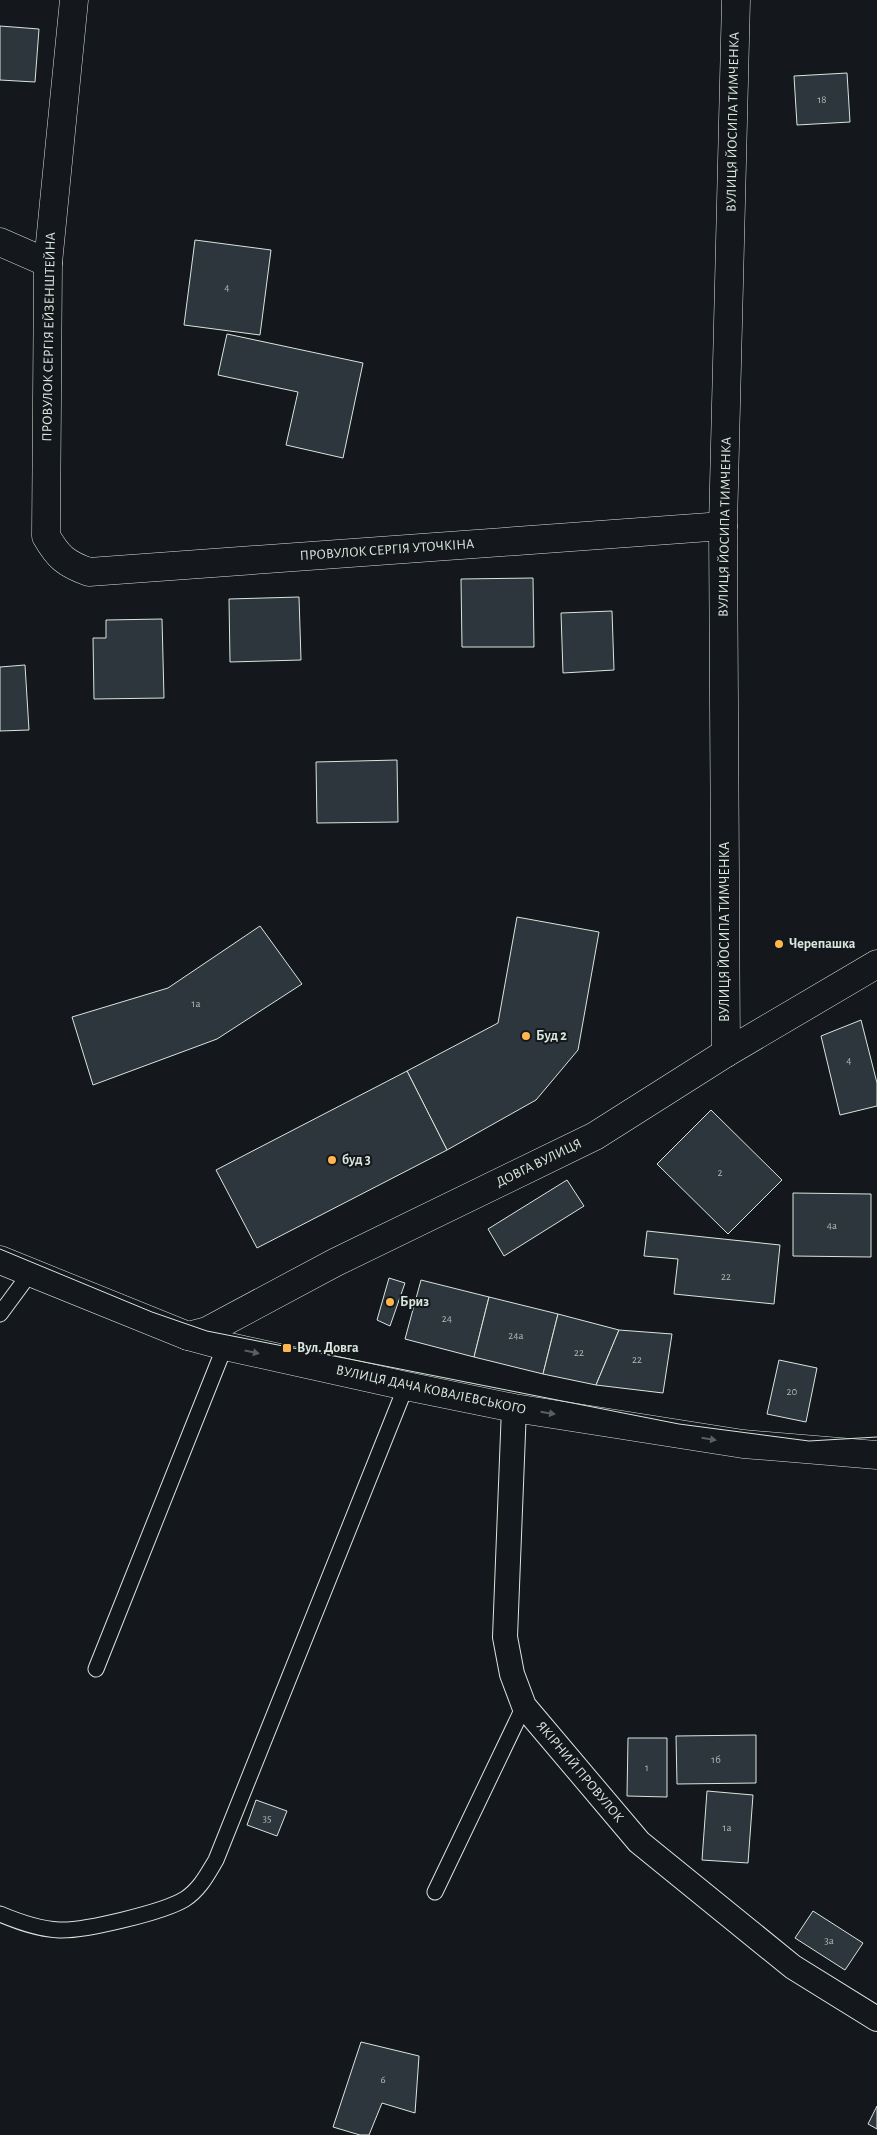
<svg xmlns="http://www.w3.org/2000/svg" width="877" height="2135" viewBox="0 0 877 2135" font-family="'Alegreya Sans',sans-serif">
<style>
.building{fill:#2c363c;stroke:#d8e6dc}
.lines{fill:none;stroke-linecap:round;stroke-linejoin:round}
.service-casing{stroke:#d8e6dc;stroke-width:17}
.pedestrian-casing{stroke:#d8e6dc;stroke-width:26}
.minor-casing{stroke:#d8e6dc;stroke-width:29}
.tertiary-casing{stroke:#d8e6dc;stroke-width:29}
.service{stroke:#14181c;stroke-width:15}
.pedestrian{stroke:#14181c;stroke-width:24}
.minor{stroke:#14181c;stroke-width:28}
.tertiary{stroke:#14181c;stroke-width:28}
.tram{stroke:#d8e6dc;stroke-width:1}
.oneway{fill:#59605f}
.poi-dot{fill:#ffb74d;stroke:#14181c;stroke-width:2}
.labels{text-anchor:middle;dominant-baseline:central;stroke-width:4;stroke-linejoin:round;paint-order:stroke}
.number-label{font-size:11px;fill:#adbab4}
.street-label{font-size:14px;fill:#d8e6dc;stroke:#14181c}
.poi-label{font-size:14px;font-weight:bold;fill:#d8e6dc;stroke:#14181c;text-anchor:start}
</style>
<rect width="100%" height="100%" fill="#14181c"/>
<g class="building">
<path d="M0,26L39,29L35,82L0,80Z"/>
<path d="M847,73L850,122L797,125L794,76Z"/>
<path d="M195,240L271,250L260,335L184,325Z"/>
<path d="M227,334L363,363L343,458L286,445L298,392L218,375Z"/>
<path d="M533,578L534,647H462L461,579Z"/>
<path d="M299,597L301,660L230,662L229,599Z"/>
<path d="M612,611L614,670L563,673L561,613Z"/>
<path d="M162,619L164,698L94,699L93,638H106V620Z"/>
<path d="M25,665L29,730L0,731V667Z"/>
<path d="M397,760L398,822L317,823L316,762Z"/>
<path d="M517,917L599,932L578,1050L536,1100L447,1150L407,1071L498,1023Z"/>
<path d="M260,926L302,984L217,1039L93,1085L72,1017L168,988Z"/>
<path d="M861,1020L877,1083V1106L840,1115L821,1036Z"/>
<path d="M407,1071L447,1150L257,1248L216,1170Z"/>
<path d="M711,1110L782,1180L728,1234L657,1164Z"/>
<path d="M567,1180L584,1206L504,1256L488,1229Z"/>
<path d="M793,1193L871,1194V1257L793,1256Z"/>
<path d="M647,1231L780,1245L774,1304L674,1294L678,1259L644,1256Z"/>
<path d="M389,1278L405,1283L390,1326L377,1320Z"/>
<path d="M421,1280L489,1297L474,1357L405,1339Z"/>
<path d="M489,1297L558,1314L543,1374L474,1357Z"/>
<path d="M558,1314L619,1330L596,1385L543,1374Z"/>
<path d="M619,1330L672,1334L663,1393L596,1385Z"/>
<path d="M779,1360L817,1368L806,1422L767,1414Z"/>
<path d="M756,1735V1783L677,1784L676,1736Z"/>
<path d="M628,1738H667V1797L627,1796Z"/>
<path d="M707,1791L753,1795L748,1863L702,1860Z"/>
<path d="M256,1800L287,1811L277,1836L247,1825Z"/>
<path d="M813,1911L863,1943L845,1970L795,1938Z"/>
<path d="M361,2042L419,2056L415,2113L382,2103L369,2135H360L333,2127Z"/>
<path d="M877,2106V2129L868,2124Z"/>
</g>
<g class="lines">
<defs>
<g id="service">
<path d="M0,1314L31,1272"/>
<path d="M96,1669L225,1346"/>
<path d="M435,1892L524,1706"/>
<path d="M0,1914C19,1922 38,1929 59,1930C85,1931 164,1912 185,1899C200,1889 207,1875 216,1860L406,1386"/>
</g>
<path id="pedestrian" d="M514,1408L505,1637L512,1674L524,1706L639,1842L793,1967L877,2019"/>
<g id="minor">
<path d="M74,0L48,263L46,536C58,557 66,564 89,572L723,526"/>
<path d="M0,242L48,263"/>
<path d="M726,1053L723,526L736,0"/>
<path d="M188,1336L225,1346L406,1386L514,1408L743,1444L877,1455"/>
</g>
<path id="tertiary" d="M0,1260L188,1336L207,1331L336,1262L595,1136L726,1053L877,964"/>
</defs>
<use href="#service" class="service-casing"/>
<use href="#pedestrian" class="pedestrian-casing"/>
<use href="#minor" class="minor-casing"/>
<use href="#tertiary" class="tertiary-casing"/>
<use href="#service" class="service"/>
<use href="#pedestrian" class="pedestrian"/>
<use href="#minor" class="minor"/>
<use href="#tertiary" class="tertiary"/>
<path class="tram" d="M0,1249L152,1312L207,1331L679,1424L809,1441L877,1437"/>
</g>
<defs><path id="oneway-solid" d="M-6-.8H1V-3.2L6.5 0L1 3.2V.8H-6Z" transform="scale(1.25)"/></defs>
<g class="oneway">
<use href="#oneway-solid" transform="translate(252 1352) rotate(12)"/>
<use href="#oneway-solid" transform="translate(548 1413) rotate(9)"/>
<use href="#oneway-solid" transform="translate(709 1439) rotate(9)"/>
</g>
<g class="poi-dot">
<circle cx="779" cy="944" r="5"/>
<circle cx="526" cy="1036" r="5"/>
<circle cx="332" cy="1160" r="5"/>
<circle cx="390" cy="1302" r="5"/>
<rect x="282" y="1343" width="10" height="10" rx="2.5"/>
</g>
<g class="labels">
<g class="number-label">
<text x="822" y="99">18</text>
<text x="227" y="287">4</text>
<text x="196" y="1003">1а</text>
<text x="849" y="1060">4</text>
<text x="720" y="1172">2</text>
<text x="832" y="1225">4а</text>
<text x="726" y="1276">22</text>
<text x="447" y="1318">24</text>
<text x="516" y="1335">24а</text>
<text x="579" y="1352">22</text>
<text x="637" y="1359">22</text>
<text x="792" y="1391">20</text>
<text x="716" y="1759">1б</text>
<text x="647" y="1767">1</text>
<text x="267" y="1818">35</text>
<text x="727" y="1827">1а</text>
<text x="829" y="1940">3а</text>
<text x="383" y="2079">6</text>
</g>
<g class="street-label">
<text transform="translate(733 122) rotate(-89)">ВУЛИЦЯ ЙОСИПА ТИМЧЕНКА</text>
<text transform="translate(49 337) rotate(-89)">ПРОВУЛОК СЕРГІЯ ЕЙЗЕНШТЕЙНА</text>
<text transform="translate(725 527) rotate(-89)">ВУЛИЦЯ ЙОСИПА ТИМЧЕНКА</text>
<text transform="translate(387 550) rotate(-4)">ПРОВУЛОК СЕРГІЯ УТОЧКІНА</text>
<text transform="translate(725 932) rotate(-90)">ВУЛИЦЯ ЙОСИПА ТИМЧЕНКА</text>
<text transform="translate(539 1163) rotate(-26)">ДОВГА ВУЛИЦЯ</text>
<text transform="translate(431 1390) rotate(12)">ВУЛИЦЯ ДАЧА КОВАЛЕВСЬКОГО</text>
<text transform="translate(580 1772) rotate(50)">ЯКІРНИЙ ПРОВУЛОК</text>
</g>
<g class="poi-label">
<text x="789" y="944">Черепашка</text>
<text x="536" y="1036">Буд 2</text>
<text x="342" y="1160">буд 3</text>
<text x="400" y="1302">Бриз</text>
<text x="297" y="1348">Вул. Довга</text>
</g>
</g>
</svg>
